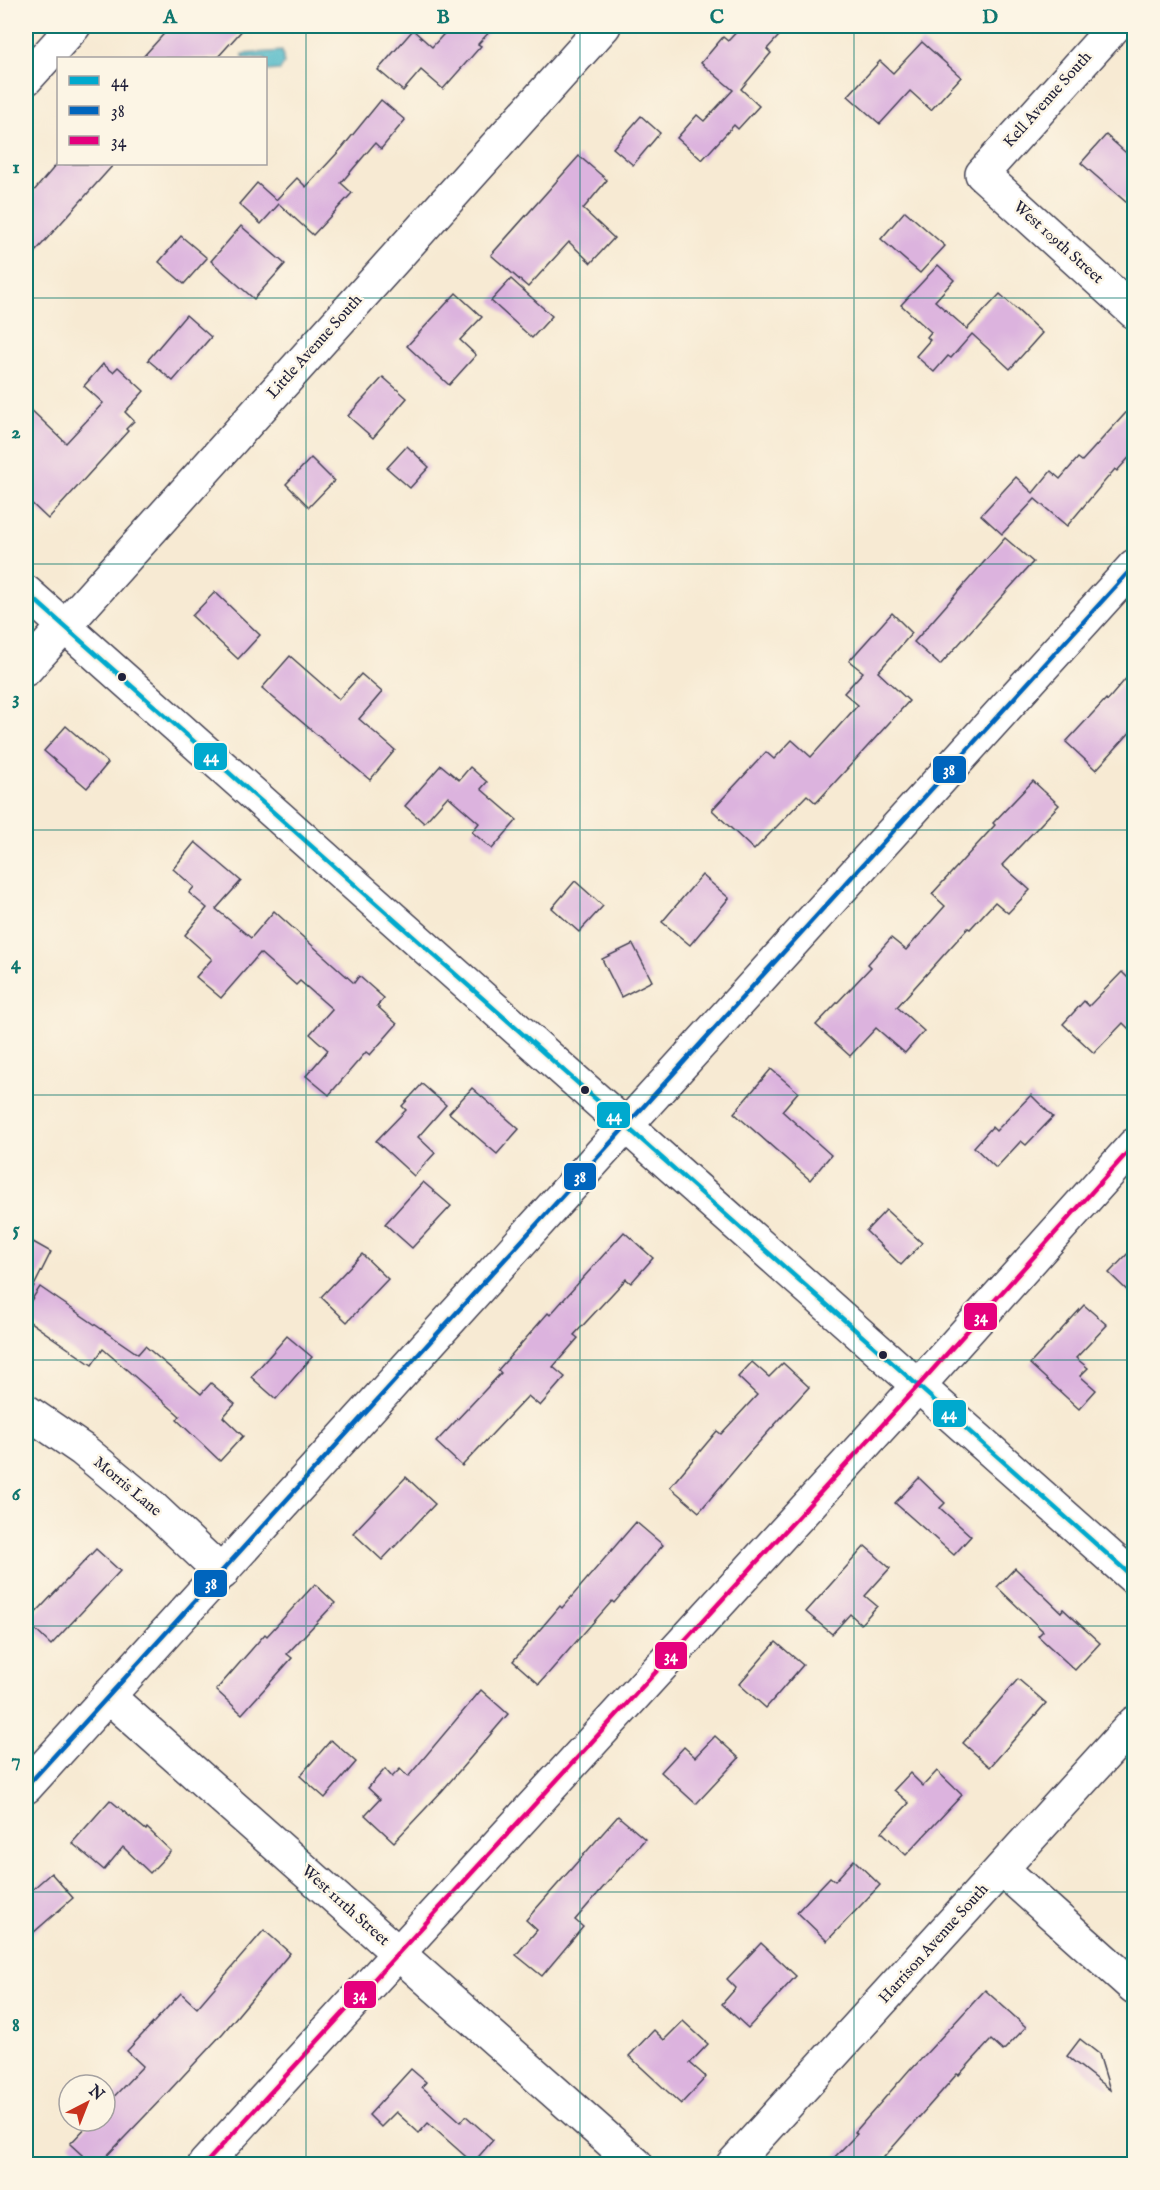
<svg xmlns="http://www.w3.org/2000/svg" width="1160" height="2190" viewBox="0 0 1160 2190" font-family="'IM FELL English',serif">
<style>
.water{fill:#4bb7c7;stroke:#366c81;stroke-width:1.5}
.building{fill:#dcb3de}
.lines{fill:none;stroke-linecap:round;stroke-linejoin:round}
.minor-casing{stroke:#424052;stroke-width:36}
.minor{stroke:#fff;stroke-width:33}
.bus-1-casing{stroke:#fcf5e5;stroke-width:9}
.bus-2-casing{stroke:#fcf5e5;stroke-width:9}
.bus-3-casing{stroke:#fcf5e5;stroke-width:9}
.bus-1{stroke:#00a9ce;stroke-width:4.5}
.bus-2{stroke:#0065bd;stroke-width:4.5}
.bus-3{stroke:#e5007d;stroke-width:4.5}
.grid{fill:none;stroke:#0f766e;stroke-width:1.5;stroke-opacity:0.55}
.bus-dot{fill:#22223b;stroke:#fcf5e5;stroke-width:2}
.labels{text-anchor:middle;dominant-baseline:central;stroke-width:5;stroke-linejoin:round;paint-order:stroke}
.street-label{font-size:16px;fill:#22223b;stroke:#fcf5e5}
.line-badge{stroke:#fcf5e5;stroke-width:2}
.badge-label{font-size:16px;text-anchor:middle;font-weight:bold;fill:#fff}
.neatline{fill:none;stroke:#0f766e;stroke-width:2}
.grid-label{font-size:20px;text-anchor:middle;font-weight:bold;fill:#0f766e}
</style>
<rect width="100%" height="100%" fill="#fcf5e5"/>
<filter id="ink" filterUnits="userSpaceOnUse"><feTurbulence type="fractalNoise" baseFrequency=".0167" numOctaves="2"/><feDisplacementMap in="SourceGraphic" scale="12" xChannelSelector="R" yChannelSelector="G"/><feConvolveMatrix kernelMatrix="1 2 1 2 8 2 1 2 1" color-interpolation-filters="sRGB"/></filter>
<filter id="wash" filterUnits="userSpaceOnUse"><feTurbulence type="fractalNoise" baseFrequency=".008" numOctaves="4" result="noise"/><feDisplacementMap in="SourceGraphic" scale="24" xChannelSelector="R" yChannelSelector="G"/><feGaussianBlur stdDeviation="1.35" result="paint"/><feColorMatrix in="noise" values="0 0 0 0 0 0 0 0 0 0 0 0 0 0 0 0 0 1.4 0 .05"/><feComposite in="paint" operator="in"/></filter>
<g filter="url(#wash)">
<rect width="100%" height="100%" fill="#f7ead3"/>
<path class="water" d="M282,51L284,64L280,70L266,71V58H243V54Z"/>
<g id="blocks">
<g class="building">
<path d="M171,26H246L217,58H142Z"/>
<path d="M451,26H495L478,44L481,46L443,89L421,70L403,91L378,70L413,30L432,47Z"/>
<path d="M742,26H788L767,49L771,53L741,89L759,106L738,129L734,125L702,160L677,138L697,115L704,121L733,90L701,63L723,37L728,41Z"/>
<path d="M922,42L961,77L931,110L910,91L880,124L848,96L880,61L893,73Z"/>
<path d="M381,100L405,120L381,149L375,143L341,183L352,193L313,235L279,204L261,224L239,204L257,183L276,200L297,178L306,187L342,148Z"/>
<path d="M641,116L660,133L633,165L613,148Z"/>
<path d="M1106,135L1134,160V209L1081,163Z"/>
<path d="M579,156L607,180L583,209L614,238L591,263L569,242L528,287L491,255Z"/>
<path d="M57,164H114L26,262V200Z"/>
<path d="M905,211L945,246L920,273L881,239Z"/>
<path d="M241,226L285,264L254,299L211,261Z"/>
<path d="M181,236L207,258L184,284L159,262Z"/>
<path d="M938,265L954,280L935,301L967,329L1000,294L1042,333L1010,369L972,334L951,358L948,356L934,372L916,356L930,340L927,337L931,332L901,305Z"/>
<path d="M511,279L552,316L532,338L491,301Z"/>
<path d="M456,293L482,317L460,340L476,355L449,385L407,346Z"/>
<path d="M186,315L211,337L173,381L148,360Z"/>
<path d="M103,364L113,372L118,367L144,391L125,412L134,421L126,429L128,431L48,519L26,498V405L66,443L103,403L84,386Z"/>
<path d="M383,377L407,398L373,438L348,416Z"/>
<path d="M1134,404V452L1117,471L1115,469L1067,526L1035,499L1002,534L981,515L1016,477L1033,493L1051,471L1060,479L1078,458L1082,461Z"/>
<path d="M407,446L429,467L410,488L387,468Z"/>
<path d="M311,458L334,481L309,507L286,484Z"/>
<path d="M1005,538L1033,562L940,665L914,642Z"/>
<path d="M215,592L260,635L238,659L192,616Z"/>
<path d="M892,613L912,633L878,672L909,701L816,803L807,795L754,850L712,810L766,752L774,759L792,740L811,757L858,705L844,693L863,672L849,661Z"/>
<path d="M290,656L339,699L361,674L382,692L359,719L395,750L370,780L262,688Z"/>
<path d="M1134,669V728L1096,770L1066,742L1106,699L1107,701Z"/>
<path d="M66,726L108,763L87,788L44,751Z"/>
<path d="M441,765L459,780L470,767L487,782L481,789L517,820L492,849L472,832L479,823L448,796L424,823L405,806Z"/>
<path d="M1033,781L1059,805L1002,865L1030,890L1008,913L995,902L970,929L968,928L897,1007L924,1031L905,1053L876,1028L850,1056L816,1025L871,967L868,964L891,938L906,950L945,906L932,894L995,825L993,823Z"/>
<path d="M195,842L241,881L216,909L251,938L274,911L354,983L359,976L384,998L377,1006L397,1024L370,1055L366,1052L329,1095L306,1076L328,1050L310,1034L332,1009L300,981L296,985L260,953L221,998L196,977L212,959L185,935L207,908L189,893L194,887L173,869Z"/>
<path d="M702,875L729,898L690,945L662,922Z"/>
<path d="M575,881L603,906L579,932L552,908Z"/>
<path d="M633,944L652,981L621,997L602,959Z"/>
<path d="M1122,972L1134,984V1034L1123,1023L1094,1053L1063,1024L1084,1001L1089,1006Z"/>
<path d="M771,1069L798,1092L782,1111L831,1155L810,1180L734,1113Z"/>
<path d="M422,1084L446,1105L418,1137L435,1153L414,1176L376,1141L406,1110L402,1106Z"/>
<path d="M472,1088L519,1129L497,1154L449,1113Z"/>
<path d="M1031,1095L1053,1117L1026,1145L1021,1141L996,1168L974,1147L992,1127L996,1131Z"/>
<path d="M423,1182L451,1206L412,1248L385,1224Z"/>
<path d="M886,1210L922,1243L901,1265L866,1231Z"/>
<path d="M624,1232L653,1258L631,1283L626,1279L574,1335L578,1338L553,1367L565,1377L540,1406L528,1396L462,1466L436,1442L501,1373L498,1370L548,1313L550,1315Z"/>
<path d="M26,1238L51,1252L26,1302Z"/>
<path d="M1134,1247V1297L1109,1273Z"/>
<path d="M362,1254L388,1279L347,1322L321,1297Z"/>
<path d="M40,1287L138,1354L145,1346L201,1394L211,1383L235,1404L223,1417L243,1436L220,1461L177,1420L180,1416L103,1349L92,1365L26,1319V1308Z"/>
<path d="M1084,1305L1107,1325L1076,1358L1088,1368L1080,1376L1096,1390L1079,1409L1030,1364Z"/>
<path d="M287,1336L312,1357L276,1399L251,1377Z"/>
<path d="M752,1362L769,1377L783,1363L809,1387L749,1453L699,1512L670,1487L717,1431L721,1434L757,1395L738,1377Z"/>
<path d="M406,1477L435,1504L382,1560L353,1533Z"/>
<path d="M919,1478L945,1503L940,1508L971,1536L954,1555L895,1503Z"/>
<path d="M636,1522L663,1545L614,1603L612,1601L539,1684L513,1661L560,1606L562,1608Z"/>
<path d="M865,1546L890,1568L865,1596L877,1606L861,1624L850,1614L832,1634L806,1612Z"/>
<path d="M96,1549L120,1571L51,1645L27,1622Z"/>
<path d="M1015,1568L1061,1612L1063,1609L1100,1643L1075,1670L1038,1636L1043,1631L997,1587Z"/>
<path d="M315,1584L335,1603L287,1654L292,1658L242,1714L216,1690L265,1634L267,1636Z"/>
<path d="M776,1642L803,1665L766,1708L739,1684Z"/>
<path d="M1018,1679L1046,1703L990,1767L963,1743Z"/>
<path d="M481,1690L508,1714L442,1791L394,1842L365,1815L380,1799L368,1788L385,1769L392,1777L400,1769L408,1777Z"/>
<path d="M715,1736L739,1758L696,1804L661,1772L684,1747L695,1757Z"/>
<path d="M331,1740L356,1762L325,1798L300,1776Z"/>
<path d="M937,1771L962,1795L906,1855L882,1832L909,1803L894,1790L910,1773L923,1786Z"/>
<path d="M110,1800L146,1830L147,1828L171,1851L150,1873L123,1847L104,1870L72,1843Z"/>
<path d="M618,1816L645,1839L575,1920L583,1927L542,1976L516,1955L537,1930L526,1920Z"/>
<path d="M854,1860L880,1885L827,1941L797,1912L830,1877L835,1881Z"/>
<path d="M51,1873L73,1898L26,1939V1895Z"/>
<path d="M264,1930L290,1953L223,2033L169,2091L99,2164H92L70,2144L92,2121H105V2106L143,2066L127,2051L181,1993L197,2008Z"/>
<path d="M761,1943L796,1976L748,2028L722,2004L736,1988L727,1979Z"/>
<path d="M985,1990L1026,2027L1003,2051L991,2040L959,2075L957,2074L878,2164H828L857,2134L855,2132L911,2068L912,2069Z"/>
<path d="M683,2021L708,2044L690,2063L706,2077L681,2104L629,2056L654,2030L664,2040Z"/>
<path d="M1080,2039L1099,2054L1110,2090L1067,2056Z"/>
<path d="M411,2069L426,2082L422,2087L461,2122L466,2116L493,2140L473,2163L428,2123L419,2133L396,2112L381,2127L369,2115Z"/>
</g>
</g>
</g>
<g filter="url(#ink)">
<use href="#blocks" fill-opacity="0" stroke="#424052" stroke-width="1.5"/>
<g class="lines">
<defs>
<g id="minor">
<path d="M1115,26L982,174L1134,312"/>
<path d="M26,79L74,26"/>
<path d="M26,592L1134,1578"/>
<path d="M26,669L604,26"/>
<path d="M26,1411L83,1450L154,1509L222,1573"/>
<path d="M108,1696L636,2164"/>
<path d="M26,1787L1134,566"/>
<path d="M1002,1869L1134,1987"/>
<path d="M205,2164L918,1386L1134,1145"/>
<path d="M733,2164L1134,1723"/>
</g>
</defs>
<use href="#minor" class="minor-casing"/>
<use href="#minor" class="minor"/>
<defs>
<path id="bus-1" d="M26,592L1134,1578"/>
<path id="bus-2" d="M26,1787L1134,566"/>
<path id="bus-3" d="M205,2164L918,1386L1134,1145"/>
</defs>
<use href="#bus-1" class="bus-1-casing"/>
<use href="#bus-2" class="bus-2-casing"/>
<use href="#bus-3" class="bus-3-casing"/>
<use href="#bus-1" class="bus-1"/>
<use href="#bus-2" class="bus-2"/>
<use href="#bus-3" class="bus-3"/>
</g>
</g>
<path class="grid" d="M306,26V2164M580,26V2164M854,26V2164M26,298H1134M26,564H1134M26,830H1134M26,1095H1134M26,1360H1134M26,1626H1134M26,1892H1134"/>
<g class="bus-dot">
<circle cx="122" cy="677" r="5"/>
<circle cx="585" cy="1090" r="5"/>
<circle cx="883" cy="1355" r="5"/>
</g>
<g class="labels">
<g class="street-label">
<text transform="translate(1048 100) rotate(-48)">Kell Avenue South</text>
<text transform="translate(1058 243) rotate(42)">West 109th Street</text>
<text transform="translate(315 347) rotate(-48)">Little Avenue South</text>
<text transform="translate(127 1487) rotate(40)">Morris Lane</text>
<text transform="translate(345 1906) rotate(42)">West 111th Street</text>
<text transform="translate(934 1944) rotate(-48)">Harrison Avenue South</text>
</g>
</g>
<g class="line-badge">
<rect x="193" y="742" width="35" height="29" rx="6" fill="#00a9ce"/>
<rect x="932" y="755" width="35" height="29" rx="6" fill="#0065bd"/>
<rect x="596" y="1101" width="35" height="28" rx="6" fill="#00a9ce"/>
<rect x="563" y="1162" width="34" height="29" rx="6" fill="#0065bd"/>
<rect x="963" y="1302" width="35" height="29" rx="6" fill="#e5007d"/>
<rect x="932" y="1399" width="35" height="29" rx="6" fill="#00a9ce"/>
<rect x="193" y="1569" width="35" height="29" rx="6" fill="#0065bd"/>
<rect x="654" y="1641" width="34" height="29" rx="6" fill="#e5007d"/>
<rect x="343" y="1980" width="34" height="29" rx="6" fill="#e5007d"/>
</g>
<g class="badge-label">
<text x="211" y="762">44</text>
<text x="949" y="775">38</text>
<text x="614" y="1121">44</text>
<text x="580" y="1182">38</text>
<text x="981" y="1322">34</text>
<text x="949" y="1419">44</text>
<text x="211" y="1589">38</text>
<text x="671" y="1661">34</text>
<text x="360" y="2000">34</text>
</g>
<rect width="1160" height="2190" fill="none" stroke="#fcf5e5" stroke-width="66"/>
<rect x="57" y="57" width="210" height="108" fill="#fcf5e5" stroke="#a5a1a1" stroke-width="1.5"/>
<rect x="69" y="76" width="30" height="9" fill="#00a9ce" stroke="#a5a1a1" stroke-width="1.5"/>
<text x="111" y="87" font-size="18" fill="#22223b">44</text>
<rect x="69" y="106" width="30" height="9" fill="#0065bd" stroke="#a5a1a1" stroke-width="1.5"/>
<text x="111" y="117" font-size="18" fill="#22223b">38</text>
<rect x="69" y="136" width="30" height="9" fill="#e5007d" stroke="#a5a1a1" stroke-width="1.5"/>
<text x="111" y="147" font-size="18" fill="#22223b">34</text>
<g transform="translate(87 2103) rotate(42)"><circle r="28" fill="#fcf5e5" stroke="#a5a1a1" stroke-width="1.5"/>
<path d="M0-4.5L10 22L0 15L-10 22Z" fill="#c8321e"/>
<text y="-9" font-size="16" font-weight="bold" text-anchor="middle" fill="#22223b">N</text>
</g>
<rect x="33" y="33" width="1094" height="2124" class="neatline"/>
<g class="grid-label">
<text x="170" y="23">A</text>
<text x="443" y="23">B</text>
<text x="717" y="23">C</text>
<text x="990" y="23">D</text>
<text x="16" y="173">1</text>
<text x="16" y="438">2</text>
<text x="16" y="704">3</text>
<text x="16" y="969">4</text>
<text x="16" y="1235">5</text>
<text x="16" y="1500">6</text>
<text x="16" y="1766">7</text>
<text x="16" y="2031">8</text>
</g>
</svg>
